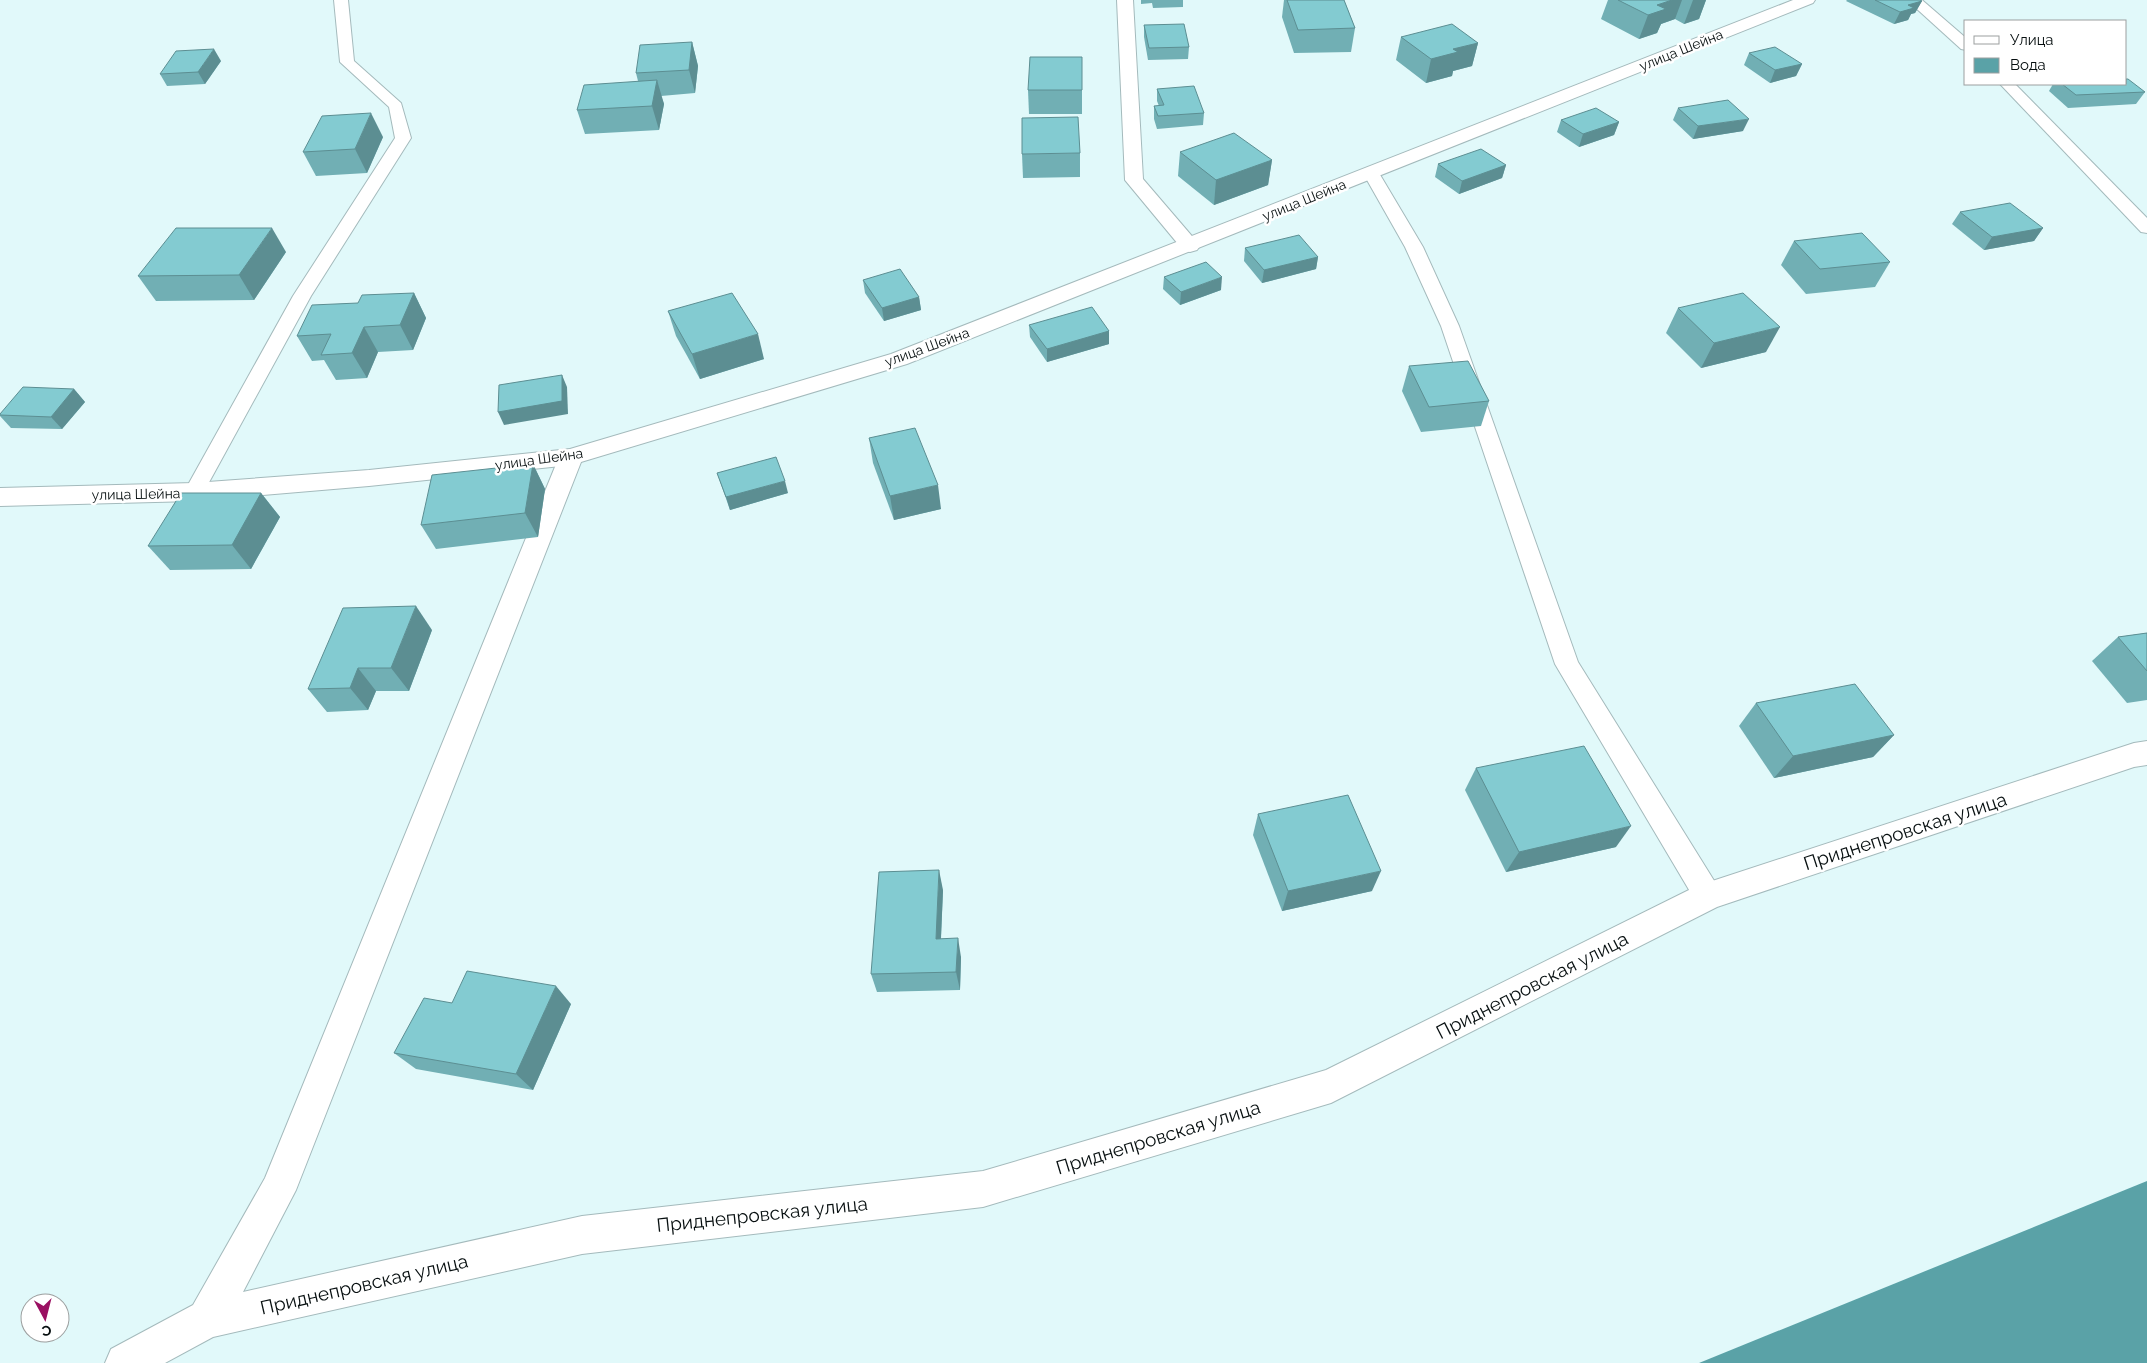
<svg xmlns="http://www.w3.org/2000/svg" width="2147" height="1363" viewBox="0 0 2147 1363" font-family="Raleway,sans-serif">
<style>
.water{fill:#5aa2a7}
.lines{fill:none;stroke-linecap:round;stroke-linejoin:round}
.service-casing{stroke:#a4babc;stroke-width:2}
.minor-casing{stroke:#a4babc;stroke-width:2}
.tertiary-casing{stroke:#a4babc;stroke-width:2}
.service{fill:#fff;fill-rule:evenodd}
.minor{fill:#fff;fill-rule:evenodd}
.tertiary{fill:#fff;fill-rule:evenodd}
.wall{fill:#71afb4}
.shaded-wall{fill:#5c8e92}
.building{fill:#83cbd1;stroke:#5c8e92}
.labels{text-anchor:middle;dominant-baseline:central;stroke-width:5;stroke-linejoin:round;paint-order:stroke}
.far-street-label{font-size:14px;fill:#070f10;stroke:#fff}
.near-street-label{font-size:19px;fill:#070f10;stroke:#fff}
</style>
<rect width="100%" height="100%" fill="#e1f9fa"/>
<path class="water" d="M2147,1181V1363H1699Z"/>
<g class="lines">
<defs>
<g id="service">
<path d="M334,0H348L354,61L401,103L411,138L311,296L201,497L194,499L187,497L184,492L293,296L395,138L389,107L340,62Z"/>
<path d="M1907,0H1922L1966,38V50L1961,49Z"/>
<path d="M2000,84H2015L2147,218V233L2141,232Z"/>
<path d="M1371,168L1379,173L1423,247L1459,326L1578,662L1718,887L1721,896L1718,905L1708,908L1698,905L1555,664L1441,326L1405,247L1363,173Z"/>
</g>
<g id="minor">
<path d="M1117,0H1133L1143,179L1197,242L1200,246L1197,250L1190,252L1183,250L1125,180Z"/>
<path d="M571,449L579,451L583,457L296,1190L243,1292L582,1216L983,1171L1326,1070L1697,886L2134,743L2147,741V765L2134,767L1717,907L1331,1103L983,1207L582,1254L213,1337L165,1363H105L111,1349L193,1305L265,1178L559,457L563,451Z"/>
</g>
<path id="tertiary" d="M1793,0H1815L1813,3L907,364L571,465L369,486L194,501L0,506V488L194,483L369,470L570,449L891,354Z"/>
</defs>
<use href="#service" class="service-casing"/>
<use href="#minor" class="minor-casing"/>
<use href="#tertiary" class="tertiary-casing"/>
<use href="#service" class="service"/>
<use href="#minor" class="minor"/>
<use href="#tertiary" class="tertiary"/>
</g>
<g class="wall">
<path d="M1141,0H1183V7L1153,8L1152,3L1141,4Z"/>
<path d="M1284,0H1344L1355,28L1351,52L1294,53L1282,17Z"/>
<path d="M1608,0H1706L1699,19L1684,24L1675,19L1661,24L1657,33L1639,39L1601,19Z"/>
<path d="M1847,0H1920L1922,1L1915,13L1911,14L1908,20L1894,24L1846,1Z"/>
<path d="M1144,25L1189,47L1188,59L1148,60L1144,37Z"/>
<path d="M1401,37L1478,43L1472,66L1453,71L1452,76L1426,83L1396,60Z"/>
<path d="M692,42L698,66L695,93L661,96L664,104L659,130L585,134L577,110L638,81L636,73Z"/>
<path d="M1749,53L1802,64L1796,76L1770,83L1744,65Z"/>
<path d="M1082,57V114H1029L1028,90Z"/>
<path d="M221,61L205,84L167,86L160,74Z"/>
<path d="M2053,84H2126L2145,92L2136,104L2068,108L2049,91Z"/>
<path d="M1157,89L1204,113L1203,125L1157,129L1154,119V106H1159L1157,101Z"/>
<path d="M1678,108L1743,131L1693,139L1673,120Z"/>
<path d="M1561,120L1619,122L1614,135L1579,147L1557,132Z"/>
<path d="M383,137L367,173L316,176L303,152Z"/>
<path d="M1180,152L1272,160L1268,185L1214,205L1178,176Z"/>
<path d="M1080,153V177L1023,178L1022,154Z"/>
<path d="M1438,164L1506,165L1502,178L1459,194L1435,177Z"/>
<path d="M1960,212L2043,228L2034,241L1984,250L1952,224Z"/>
<path d="M1794,241L1890,262L1875,287L1806,294L1781,265Z"/>
<path d="M1245,248L1318,257L1316,269L1262,283L1244,261Z"/>
<path d="M286,252L254,300L156,301L138,276Z"/>
<path d="M1164,277L1221,290L1180,305L1163,289Z"/>
<path d="M863,280L919,297L921,310L884,321L865,293Z"/>
<path d="M414,293L426,318L413,350L378,352L367,378L336,380L324,360L312,361L297,336L358,303Z"/>
<path d="M1678,308L1766,352L1701,368L1666,333Z"/>
<path d="M668,311L764,359L700,379L676,336Z"/>
<path d="M1029,325L1109,331V344L1047,362L1030,337Z"/>
<path d="M1409,366L1489,401L1481,426L1421,432L1402,391Z"/>
<path d="M74,389L85,402L62,429L11,428L0,416V414Z"/>
<path d="M869,438L941,509L894,520L873,463Z"/>
<path d="M533,464L545,489L538,537L436,549L421,525Z"/>
<path d="M717,473L788,493L730,510Z"/>
<path d="M261,493L280,517L251,569L170,570L148,546Z"/>
<path d="M432,630L409,691H376L368,710L327,712L308,689Z"/>
<path d="M2147,633V700L2127,703L2092,661L2118,637Z"/>
<path d="M1756,703L1894,735L1873,757L1774,778L1739,726Z"/>
<path d="M1476,768L1616,847L1506,872L1465,790Z"/>
<path d="M1258,814L1372,891L1282,911L1253,835Z"/>
<path d="M943,890L941,939L961,957L960,990L877,992L871,974Z"/>
<path d="M571,1004L533,1090L416,1069L394,1053Z"/>
</g>
<g class="shaded-wall">
<path d="M1672,0H1682L1675,19L1661,24L1657,33L1639,39L1648,15L1657,5Z"/>
<path d="M1693,0H1706L1699,19L1684,24Z"/>
<path d="M1922,1L1915,13L1911,14L1908,20L1894,24L1900,12L1908,5Z"/>
<path d="M692,42L698,66L695,93L689,70Z"/>
<path d="M1478,43L1472,66L1453,71L1452,76L1426,83L1431,59L1453,49Z"/>
<path d="M214,49L221,61L205,84L198,72Z"/>
<path d="M1802,64L1796,76L1770,83L1775,70Z"/>
<path d="M657,80L664,104L659,130L652,106Z"/>
<path d="M371,113L383,137L367,173L355,149Z"/>
<path d="M1749,119L1743,131L1693,139L1698,126Z"/>
<path d="M1619,122L1614,135L1579,147L1583,134Z"/>
<path d="M1272,160L1268,185L1214,205L1216,180Z"/>
<path d="M1506,165L1502,178L1459,194L1462,181Z"/>
<path d="M272,228L286,252L254,300L239,275Z"/>
<path d="M2043,228L2034,241L1984,250L1992,237Z"/>
<path d="M1318,257L1316,269L1262,283L1264,270Z"/>
<path d="M1222,277L1221,290L1180,305L1181,292Z"/>
<path d="M414,293L426,318L413,350L400,325Z"/>
<path d="M919,297L921,310L884,321L882,308Z"/>
<path d="M364,327L378,352L367,378L352,353Z"/>
<path d="M1780,327L1766,352L1701,368L1714,343Z"/>
<path d="M1109,331V344L1047,362V349Z"/>
<path d="M758,334L764,359L700,379L692,354Z"/>
<path d="M562,375L567,387L568,414L504,425L498,412Z"/>
<path d="M74,389L85,402L62,429L51,417Z"/>
<path d="M533,464L545,489L538,537L525,513Z"/>
<path d="M785,481L788,493L730,510L726,497Z"/>
<path d="M938,485L941,509L894,520L890,496Z"/>
<path d="M261,493L280,517L251,569L232,545Z"/>
<path d="M416,606L432,630L409,691L391,668Z"/>
<path d="M358,668L376,691L368,710L350,688Z"/>
<path d="M1894,735L1873,757L1774,778L1793,756Z"/>
<path d="M1631,826L1616,847L1506,872L1519,852Z"/>
<path d="M939,870L943,890L940,958L936,939Z"/>
<path d="M1381,871L1372,891L1282,911L1288,891Z"/>
<path d="M958,938L961,957L960,990L956,972Z"/>
<path d="M556,986L571,1004L533,1090L516,1074Z"/>
</g>
<g class="building">
<path d="M1287,0H1344L1355,28L1298,30Z"/>
<path d="M1618,0H1672L1657,5L1666,9L1648,15Z"/>
<path d="M1875,0H1920L1922,1L1908,5L1914,8L1900,12Z"/>
<path d="M1184,24L1189,47L1149,48L1144,25Z"/>
<path d="M1452,24L1478,43L1453,49L1458,52L1431,59L1401,37Z"/>
<path d="M692,42L689,70L636,73L640,45Z"/>
<path d="M1775,47L1802,64L1775,70L1749,53Z"/>
<path d="M214,49L198,72L160,74L176,51Z"/>
<path d="M1030,57H1082V90H1028Z"/>
<path d="M2126,79H2128L2145,92L2076,95L2062,84H2126Z"/>
<path d="M657,80L652,106L577,110L584,85Z"/>
<path d="M1194,86L1204,113L1158,116L1154,106L1164,105L1157,89Z"/>
<path d="M1728,100L1749,119L1698,126L1678,108Z"/>
<path d="M1596,108L1619,122L1583,134L1561,120Z"/>
<path d="M371,113L355,149L303,152L322,116Z"/>
<path d="M1078,117L1080,153L1022,154V118Z"/>
<path d="M1234,133L1272,160L1216,180L1180,152Z"/>
<path d="M1481,149L1506,165L1462,181L1438,164Z"/>
<path d="M2010,203L2043,228L1992,237L1960,212Z"/>
<path d="M176,228H272L239,275L138,276Z"/>
<path d="M1862,233L1890,262L1820,269L1794,241Z"/>
<path d="M1299,235L1318,257L1264,270L1245,248Z"/>
<path d="M1206,262L1222,277L1181,292L1164,277Z"/>
<path d="M900,269L919,297L882,308L863,280Z"/>
<path d="M414,293L400,325L364,327L352,353L321,355L331,334L297,336L312,305L358,303L362,295Z"/>
<path d="M732,293L758,334L692,354L668,311Z"/>
<path d="M1743,293L1780,327L1714,343L1678,308Z"/>
<path d="M1092,307L1109,331L1047,349L1029,325Z"/>
<path d="M1468,361L1489,401L1429,407L1409,366Z"/>
<path d="M562,375V401L498,412L499,385Z"/>
<path d="M23,387L74,389L51,417L0,415V414Z"/>
<path d="M915,428L938,485L890,496L869,438Z"/>
<path d="M776,457L785,481L726,497L717,473Z"/>
<path d="M533,464L525,513L421,525L432,475Z"/>
<path d="M181,493H261L232,545L148,546Z"/>
<path d="M416,606L391,668H358L350,688L308,689L343,608Z"/>
<path d="M2147,633V671L2118,637Z"/>
<path d="M1855,684L1894,735L1793,756L1756,703Z"/>
<path d="M1584,746L1631,826L1519,852L1476,768Z"/>
<path d="M1348,795L1381,871L1288,891L1258,814Z"/>
<path d="M939,870L936,939L958,938L956,972L871,974L879,872Z"/>
<path d="M467,971L556,986L516,1074L394,1053L424,998L452,1003Z"/>
</g>
<g class="labels">
<g class="far-street-label">
<text transform="translate(1681 50) rotate(-22)">улица Шейна</text>
<text transform="translate(1304 200) rotate(-22)">улица Шейна</text>
<text transform="translate(927 347) rotate(-20)">улица Шейна</text>
<text transform="translate(539 459) rotate(-8)">улица Шейна</text>
<text transform="translate(136 494) rotate(-1)">улица Шейна</text>
</g>
<g class="near-street-label">
<text transform="translate(1905 831) rotate(-18)">Приднепровская улица</text>
<text transform="translate(1532 985) rotate(-27)">Приднепровская улица</text>
<text transform="translate(1158 1137) rotate(-17)">Приднепровская улица</text>
<text transform="translate(762 1214) rotate(-6)">Приднепровская улица</text>
<text transform="translate(364 1284) rotate(-13)">Приднепровская улица</text>
</g>
</g>
<rect x="1964" y="20" width="162" height="65" fill="#ffffff" stroke="#9c9f9f"/>
<rect x="1974" y="36" width="25" height="8" fill="#ffffff" stroke="#9c9f9f"/>
<text x="2010" y="45" font-size="15" fill="#070f10">Улица</text>
<rect x="1974" y="58" width="25" height="15" fill="#5aa2a7" stroke="#9c9f9f"/>
<text x="2010" y="70" font-size="15" fill="#070f10">Вода</text>
<g transform="translate(45 1318) rotate(173)"><circle r="24" fill="#ffffff" stroke="#9c9f9f"/>
<path d="M0-4L9 19L0 12L-9 19Z" fill="#9a1062"/>
<text y="-8" font-size="14" font-weight="bold" text-anchor="middle" fill="#070f10">С</text>
</g>
</svg>
